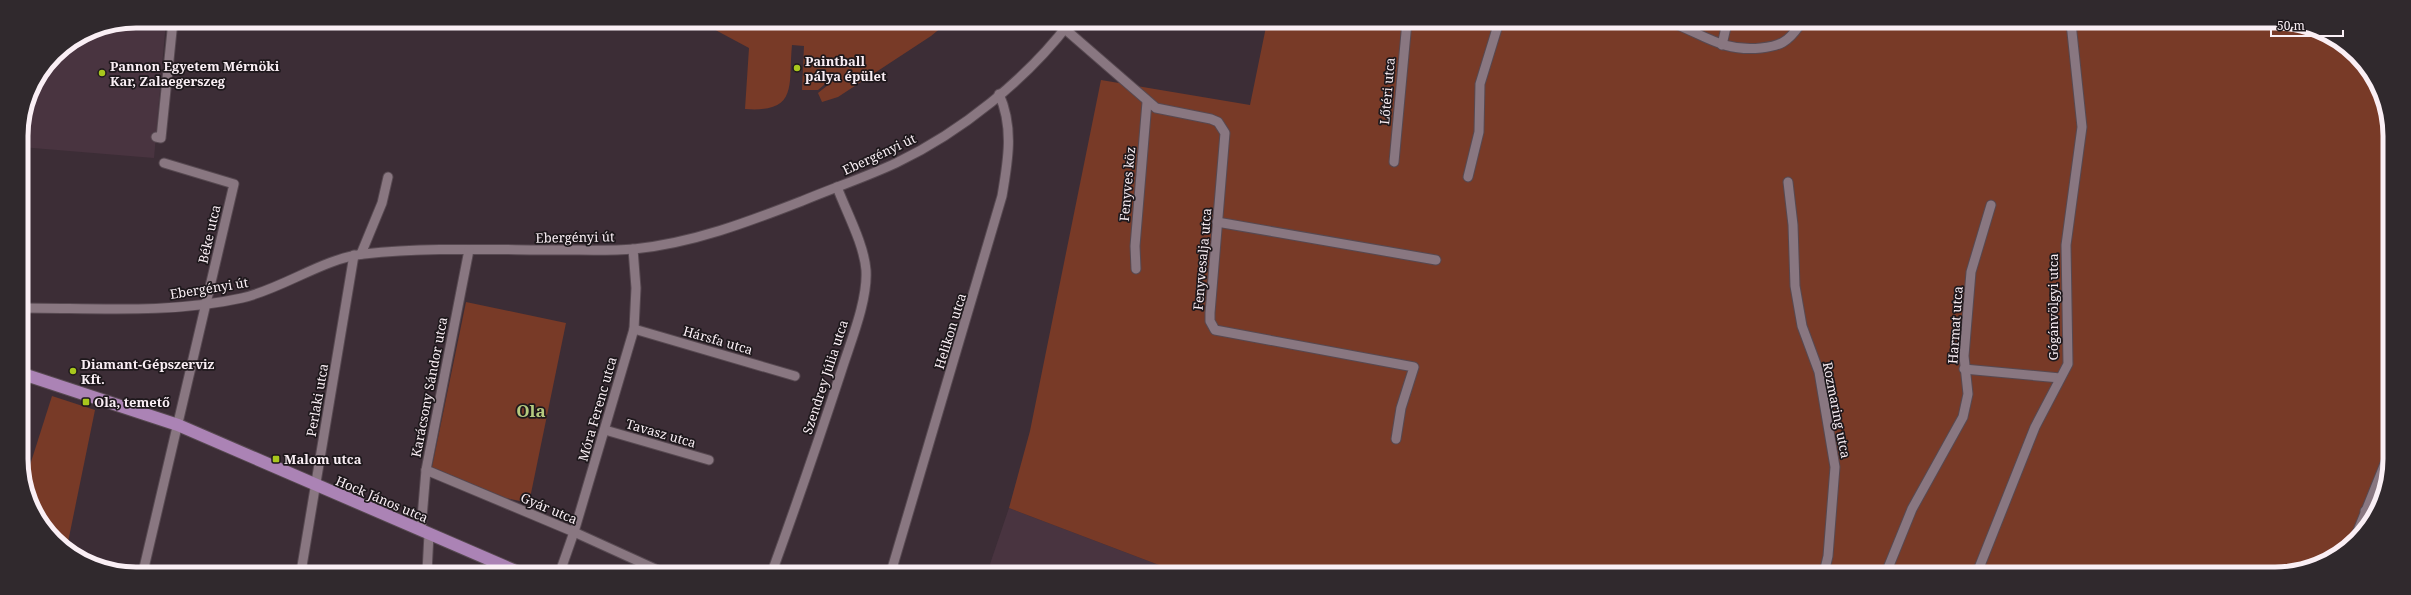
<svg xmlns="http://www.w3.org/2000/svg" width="2411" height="595" viewBox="0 0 2411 595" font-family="'Noto Serif',serif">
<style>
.built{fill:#493440}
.green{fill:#783a27}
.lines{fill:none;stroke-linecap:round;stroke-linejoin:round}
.minor-casing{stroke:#574951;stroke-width:11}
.primary-casing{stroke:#574951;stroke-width:14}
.minor{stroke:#897781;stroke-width:9}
.primary{stroke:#ab83b5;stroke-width:12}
.poi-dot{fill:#a8c71d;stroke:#1e181c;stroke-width:1.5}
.labels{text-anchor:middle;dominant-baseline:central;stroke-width:3.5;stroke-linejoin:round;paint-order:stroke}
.poi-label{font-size:13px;font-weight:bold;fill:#faeff5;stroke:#1e181c;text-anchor:start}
.street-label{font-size:13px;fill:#faeff5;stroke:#1e181c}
.district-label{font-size:17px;font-weight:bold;fill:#b6ca7f;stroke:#1e181c}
.rim{fill:none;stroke:#faeff5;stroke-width:5}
</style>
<rect width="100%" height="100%" fill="#3c2d36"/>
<g class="built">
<path d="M136,21H166L154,158L21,147V129L30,92L55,54L92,30Z"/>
<path d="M1009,508L1180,573H987Z"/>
</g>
<g class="green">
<path d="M684,22H948L931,36L838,97L822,102L818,93L833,81L831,79L818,90H802L804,46L792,45C788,85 799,113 745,109L749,48L708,26H695Z"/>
<path d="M1267,22L2298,23L2357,55L2388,114V482L2375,517L2351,546L2319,565L2282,574L1180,573L1009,508L1030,431L1101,80L1250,105Z"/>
<path d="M466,302L566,323L529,503L506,498L432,467Z"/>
<path d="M52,396L95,410L67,547L55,541L24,484Z"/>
</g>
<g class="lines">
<defs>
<g id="minor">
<path d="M1673,23C1706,36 1724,52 1761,48C1780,46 1788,42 1799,26"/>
<path d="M1065,29L1156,108L1211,119L1218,122L1225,133L1210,313V321L1215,330L1414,367L1401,408L1396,439"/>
<path d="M1722,45L1727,23"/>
<path d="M156,137L161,138L173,21"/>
<path d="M1394,162L1407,22"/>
<path d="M1468,177L1479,132L1480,84L1499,22"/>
<path d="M1788,182L1793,225L1795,286L1802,326L1819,372L1835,467L1828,556L1824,573"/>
<path d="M1217,222L1436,260"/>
<path d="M361,254L382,203L388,177"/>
<path d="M1136,269L1135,246L1147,102"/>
<path d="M22,308C95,308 170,314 242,298C282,289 324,258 364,254C429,247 496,250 561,250C585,250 610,251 634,249C693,243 748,222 802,201C833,188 866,177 896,163C961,132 1027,79 1070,22"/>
<path d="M634,329L795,376"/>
<path d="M1964,369L2060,378"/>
<path d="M605,430L709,460"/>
<path d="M426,470L574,532L662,572"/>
<path d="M2365,511L2376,513"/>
<path d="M421,530L426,470L469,250"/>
<path d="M2353,543L2388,456"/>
<path d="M143,572L234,184L164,163"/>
<path d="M301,572L354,255"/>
<path d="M427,572L429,534"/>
<path d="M560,572L574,532L634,329L636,288L633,249"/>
<path d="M772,572C796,506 819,439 841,372C850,343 868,301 866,270C864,244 846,211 837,187"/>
<path d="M891,572L1002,196C1008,161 1014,127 999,94"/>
<path d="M1886,573L1912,509L1963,417L1968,394L1964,356L1971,272L1991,205"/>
<path d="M1977,573L2035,427L2068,364L2066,245L2082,127L2071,23"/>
</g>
<path id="primary" d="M23,374L178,425L518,572"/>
</defs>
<use href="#minor" class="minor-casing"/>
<use href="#primary" class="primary-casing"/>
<use href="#minor" class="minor"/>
<use href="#primary" class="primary"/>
</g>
<g class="poi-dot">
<circle cx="797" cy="68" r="4"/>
<circle cx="102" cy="73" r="4"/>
<circle cx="73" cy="371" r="4"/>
<rect x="82" y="398" width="8" height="8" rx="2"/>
<rect x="272" y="455" width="8" height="8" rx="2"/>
</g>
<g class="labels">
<g class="poi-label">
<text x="805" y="61">Paintball<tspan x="805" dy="15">pálya épület</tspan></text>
<text x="110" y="66">Pannon Egyetem Mérnöki<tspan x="110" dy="15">Kar, Zalaegerszeg</tspan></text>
<text x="81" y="364">Diamant-Gépszerviz<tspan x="81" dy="15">Kft.</tspan></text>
<text x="94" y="402">Ola, temető</text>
<text x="284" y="459">Malom utca</text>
</g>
<g class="street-label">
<text transform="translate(1387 91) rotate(-85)">Lőtéri utca</text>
<text transform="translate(879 154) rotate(-25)">Ebergényi út</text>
<text transform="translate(1127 184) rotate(-85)">Fenyves köz</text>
<text transform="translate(209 234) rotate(-77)">Béke utca</text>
<text transform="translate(575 237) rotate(-1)">Ebergényi út</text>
<text transform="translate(1202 259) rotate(-85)">Fenyvesalja utca</text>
<text transform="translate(209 288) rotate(-9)">Ebergényi út</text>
<text transform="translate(2053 307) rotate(-90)">Gógánvölgyi utca</text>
<text transform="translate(1955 325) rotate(-86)">Harmat utca</text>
<text transform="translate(950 331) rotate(-73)">Helikon utca</text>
<text transform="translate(718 340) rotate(16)">Hársfa utca</text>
<text transform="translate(825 377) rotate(-72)">Szendrey Júlia utca</text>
<text transform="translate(429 387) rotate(-79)">Karácsony Sándor utca</text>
<text transform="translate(317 400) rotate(-80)">Perlaki utca</text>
<text transform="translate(597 409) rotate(-74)">Móra Ferenc utca</text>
<text transform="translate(1837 410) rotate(79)">Rozmaring utca</text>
<text transform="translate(661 433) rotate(16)">Tavasz utca</text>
<text transform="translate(382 499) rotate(23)">Hock János utca</text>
<text transform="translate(549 508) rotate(23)">Gyár utca</text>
</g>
<g class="district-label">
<text x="531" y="410">Ola</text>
</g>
</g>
<path d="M0 0H2411V595H0ZM136 28H2275A108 108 0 0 1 2383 136V459A108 108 0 0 1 2275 567H136A108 108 0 0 1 28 459V136A108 108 0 0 1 136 28Z" fill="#30292d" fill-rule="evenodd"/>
<path class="rim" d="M136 28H2275A108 108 0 0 1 2383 136V459A108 108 0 0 1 2275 567H136A108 108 0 0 1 28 459V136A108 108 0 0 1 136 28Z"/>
<path d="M2271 30v6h72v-6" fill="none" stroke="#faeff5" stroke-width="2"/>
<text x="2277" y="30" font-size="12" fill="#faeff5" stroke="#1e181c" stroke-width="3" paint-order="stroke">50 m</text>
</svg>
